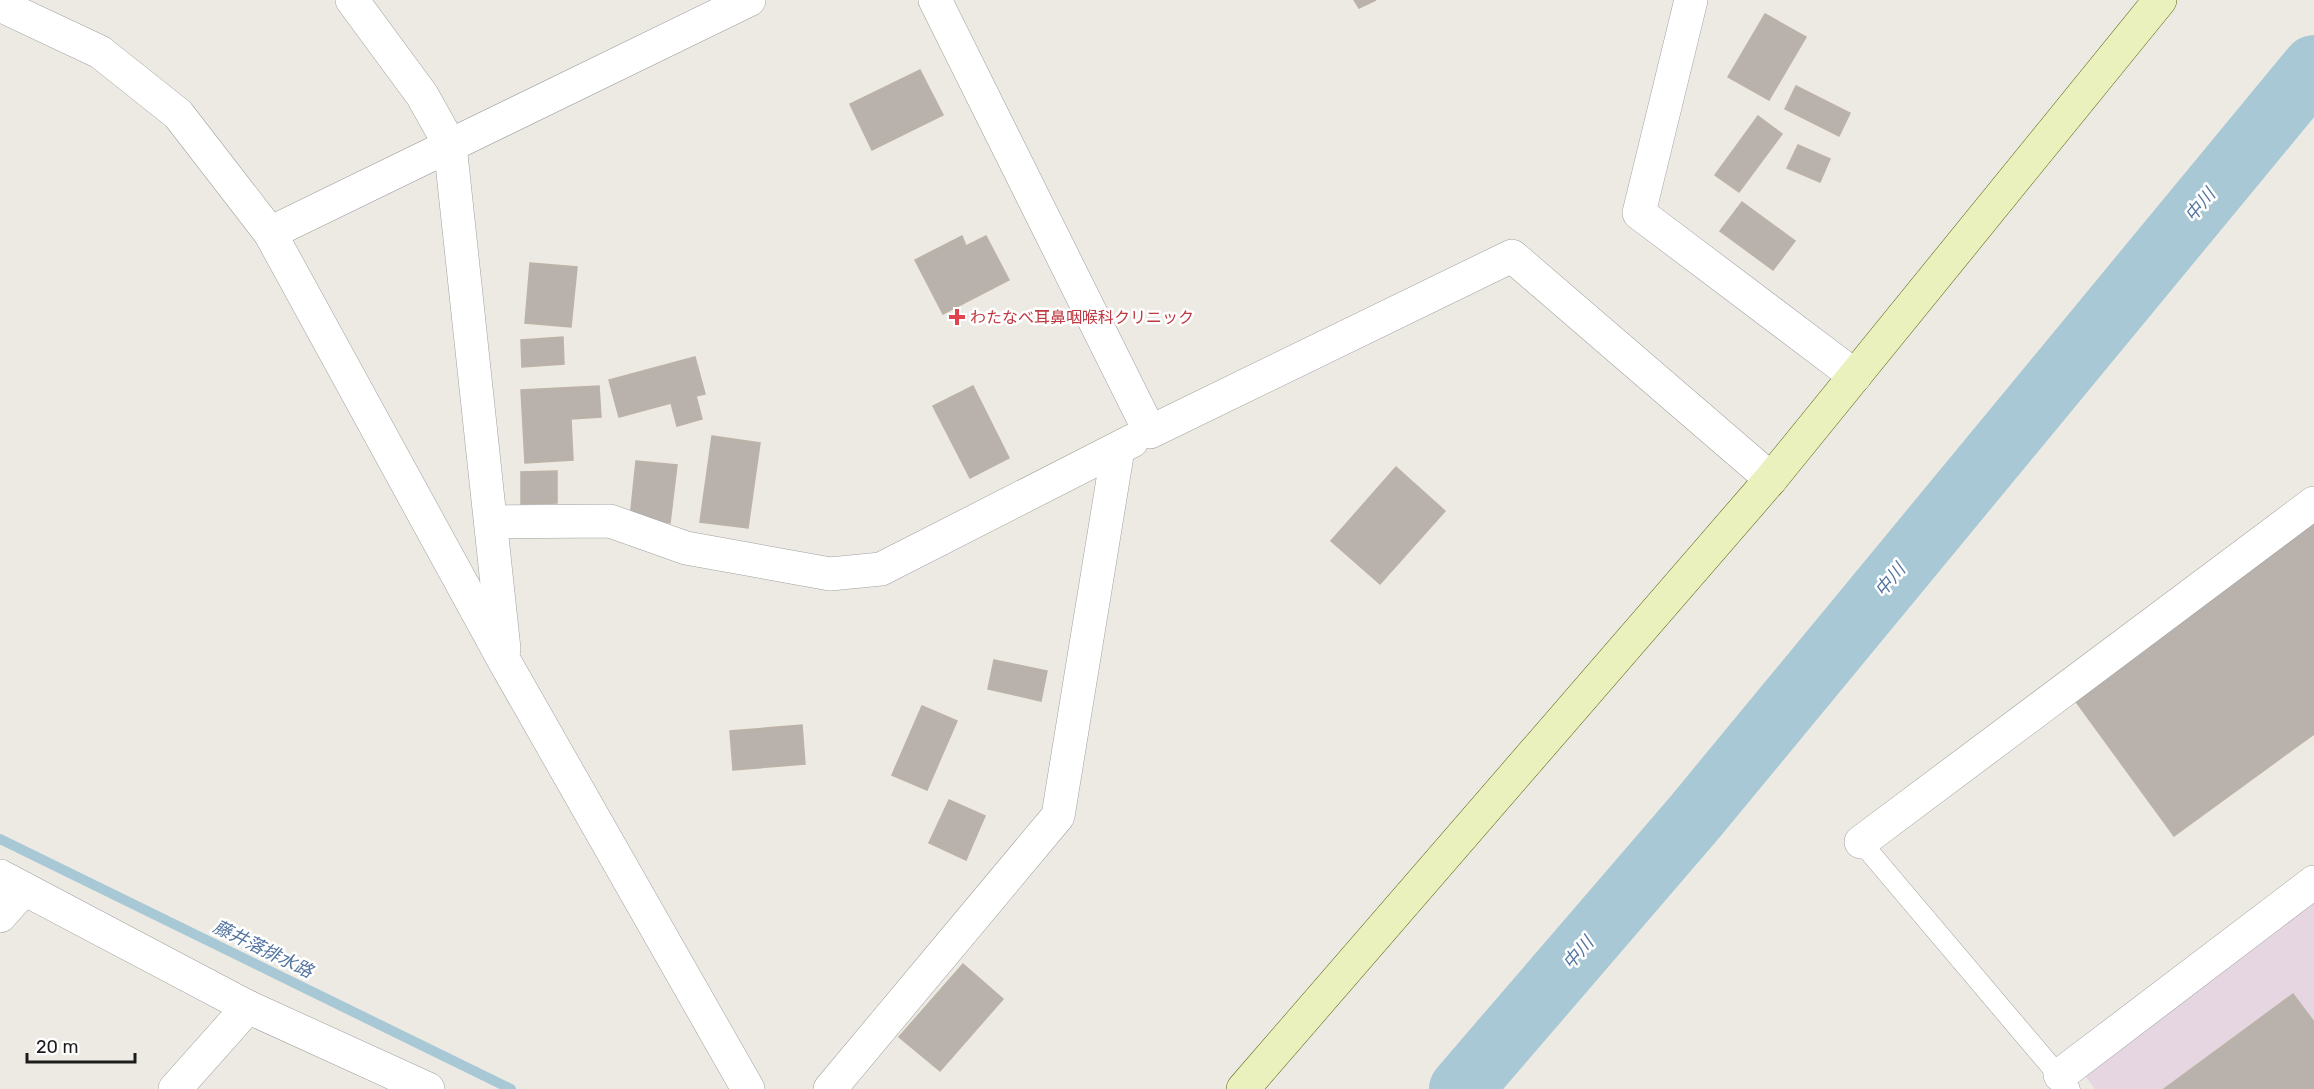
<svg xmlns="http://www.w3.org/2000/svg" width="2314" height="1089" viewBox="0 0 2314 1089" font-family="Rubik,'Noto Sans JP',sans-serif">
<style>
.industrial{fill:#e5d6e1}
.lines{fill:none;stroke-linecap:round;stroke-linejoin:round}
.stream{stroke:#a8c8d5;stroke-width:10}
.river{stroke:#a8c8d5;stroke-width:64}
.building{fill:#b9b2ac;stroke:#bcb2a7;stroke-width:1.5}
.lane-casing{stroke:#a0a0a0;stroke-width:21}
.street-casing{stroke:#a0a0a0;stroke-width:34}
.secondary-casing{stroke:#566511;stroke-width:34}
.lane{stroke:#fff;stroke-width:20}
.street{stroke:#fff;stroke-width:33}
.secondary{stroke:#ebf1bc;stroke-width:33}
.health-dot{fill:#e0444e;stroke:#fff;stroke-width:2}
.labels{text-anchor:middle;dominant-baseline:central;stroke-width:5;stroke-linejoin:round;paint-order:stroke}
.health-label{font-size:16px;fill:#be3a42;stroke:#fff;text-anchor:start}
.water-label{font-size:18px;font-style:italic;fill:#5475a0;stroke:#fff}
</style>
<rect width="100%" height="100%" fill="#eceae3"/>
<path class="industrial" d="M2314,898V1089H2095L2082,1072Z"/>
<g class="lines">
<path class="stream" d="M0,839L511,1089"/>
<path class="river" d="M1461,1089L1695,817L2314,67"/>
</g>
<g class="building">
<path d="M1354,0H1376L1359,8Z"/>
<path d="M1765,14L1806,37L1769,100L1728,77Z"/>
<path d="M920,70L943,115L872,150L850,104Z"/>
<path d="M1796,86L1850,113L1839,136L1785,109Z"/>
<path d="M1758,116L1782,134L1739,192L1715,175Z"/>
<path d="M1798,145L1830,159L1820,182L1787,168Z"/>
<path d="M1742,202L1795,241L1773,270L1720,231Z"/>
<path d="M962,236L966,246L986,236L1009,280L943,314L915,260Z"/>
<path d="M530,263L577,267L571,327L525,323Z"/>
<path d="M563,337L564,364L522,367L521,340Z"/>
<path d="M695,357L705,394L696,396L702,419L677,426L671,403L619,417L609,380Z"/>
<path d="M599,386L601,417L571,419L573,460L525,463L521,390Z"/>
<path d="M973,386L1009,458L970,478L933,406Z"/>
<path d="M712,436L760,443L748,528L700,522Z"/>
<path d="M636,461L677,465L670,523L630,519Z"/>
<path d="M1396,467L1445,511L1380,584L1331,541Z"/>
<path d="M557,471V503L521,504V472Z"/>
<path d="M2314,522V734L2174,836L2074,699Z"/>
<path d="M994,660L1047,671L1041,701L988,689Z"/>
<path d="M922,706L957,721L927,790L892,775Z"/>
<path d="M802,725L805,764L733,770L730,731Z"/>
<path d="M949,800L985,816L966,860L929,843Z"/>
<path d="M963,964L1003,999L940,1071L899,1037Z"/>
<path d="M2293,994L2314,1022V1089H2164Z"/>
</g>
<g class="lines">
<defs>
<path id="lane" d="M1861,842L2070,1089"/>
<g id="street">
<path d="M352,0L422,95L450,145L504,649"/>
<path d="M935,0L1150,432L1512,256L1771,479"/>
<path d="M1691,0L1639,213L1855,376"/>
<path d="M0,5L100,52L178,114L270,233L506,664L748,1089"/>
<path d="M270,233L749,0"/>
<path d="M491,522L610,521L686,548L830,574L881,569L1132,441"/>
<path d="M1861,842L2314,503"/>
<path d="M0,876L248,1007L428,1089"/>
<path d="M0,916L24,889"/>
<path d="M2060,1075L2314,882"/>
<path d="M175,1089L248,1007"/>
<path d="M830,1089L1058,816L1118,449"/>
</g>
<path id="secondary" d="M1243,1089L1771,479L2160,0"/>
</defs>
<use href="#lane" class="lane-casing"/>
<use href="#street" class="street-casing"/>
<use href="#secondary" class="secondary-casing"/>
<use href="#lane" class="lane"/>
<use href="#street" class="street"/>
<use href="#secondary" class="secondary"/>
</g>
<path class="health-dot" d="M954 308h6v6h6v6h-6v6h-6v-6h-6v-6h6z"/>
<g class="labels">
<g class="health-label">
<text x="970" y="317">わたなべ耳鼻咽喉科クリニック</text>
</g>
<g class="water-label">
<text transform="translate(2200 205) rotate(-50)">中川</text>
<text transform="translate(1890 580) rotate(-50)">中川</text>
<text transform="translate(263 949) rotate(26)">藤井落排水路</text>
<text transform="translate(1578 953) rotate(-49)">中川</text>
</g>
</g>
<path d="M27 1053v9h108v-9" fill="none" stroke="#1c1c1c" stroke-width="3"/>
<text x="36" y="1053" font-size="18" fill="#1c1c1c" stroke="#ffffff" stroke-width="4.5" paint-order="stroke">20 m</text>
</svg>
